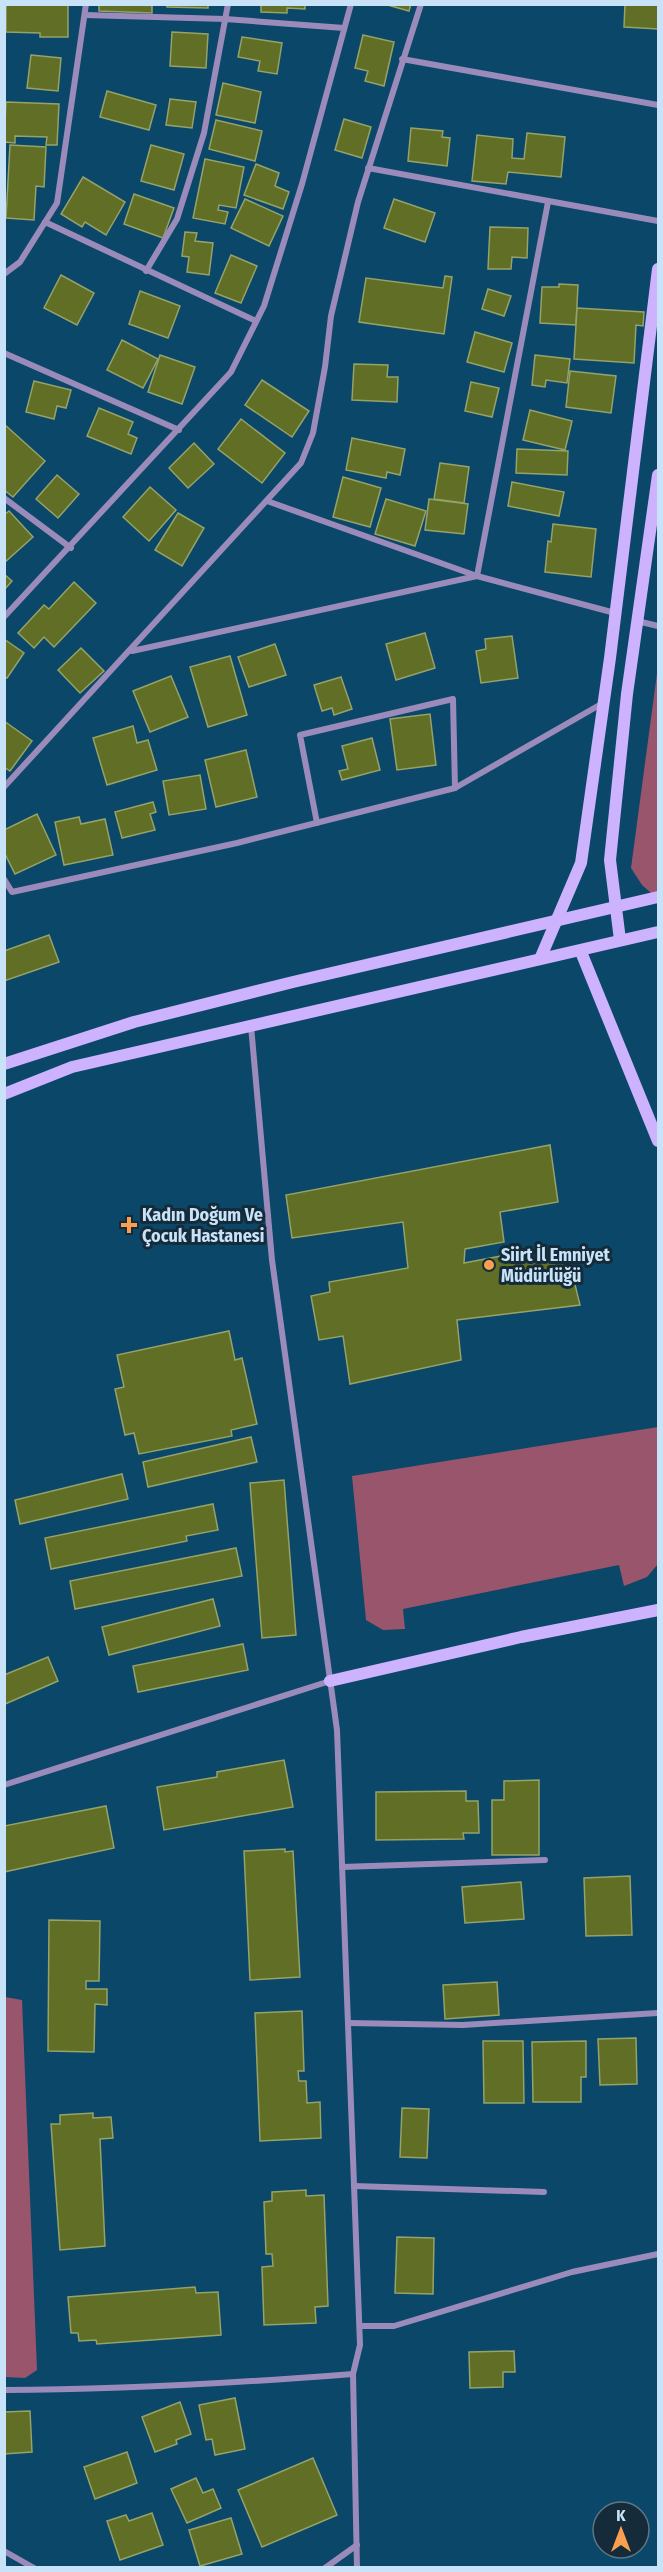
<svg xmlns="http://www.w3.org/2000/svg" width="663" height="2572" viewBox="0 0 663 2572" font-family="'Fira Sans Condensed',sans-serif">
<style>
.green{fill:#99556c}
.building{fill:#606e26;stroke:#95a269;stroke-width:1.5}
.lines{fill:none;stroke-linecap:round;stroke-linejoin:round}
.street{stroke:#9b8bbb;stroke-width:6}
.secondary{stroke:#cdb3fe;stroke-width:12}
.poi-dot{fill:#fa9f4f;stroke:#152b3a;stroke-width:2}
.labels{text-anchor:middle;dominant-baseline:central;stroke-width:6;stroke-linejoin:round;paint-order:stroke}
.poi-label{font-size:18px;font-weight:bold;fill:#c8e3f7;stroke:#152b3a;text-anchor:start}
</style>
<rect width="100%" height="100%" fill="#0b4768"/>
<g class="green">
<path d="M658,666V893H651L642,885L631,868Z"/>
<path d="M658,1427V1564L647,1577L624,1586L619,1565L403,1609L405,1629L383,1630L366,1620L352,1476Z"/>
<path d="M5,1997L22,2000L37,2370L25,2378L5,2377Z"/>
</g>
<g class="building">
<path d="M6,4H68V37H40V33L6,32Z"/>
<path d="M99,4H152V13L99,11Z"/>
<path d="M167,4H208V8L167,7Z"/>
<path d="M261,4H305V9L287,8V13L261,12Z"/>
<path d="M384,4H411L409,11Z"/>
<path d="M625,4H658V29L624,27Z"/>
<path d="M172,32L208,34L206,68L170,66Z"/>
<path d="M363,35L394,42L384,86L365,81L368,71L355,68Z"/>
<path d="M242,37L282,43L277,74L258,71L260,61L238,57Z"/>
<path d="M31,55L61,58L58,91L27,88Z"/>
<path d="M223,83L261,92L255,123L216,115Z"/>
<path d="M107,91L156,105L149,130L100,117Z"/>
<path d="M170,99L196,102L192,128L166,125Z"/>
<path d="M6,102L59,104L57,145H46L47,137L15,136V143L4,142Z"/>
<path d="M344,119L371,127L362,158L335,150Z"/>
<path d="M216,120L262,131L255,161L209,149Z"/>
<path d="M411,128L443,131L442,137L450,138L447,166L408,161Z"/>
<path d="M527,133L565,137L561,177L508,172L506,184L472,181L477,135L513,139L512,158L524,159Z"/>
<path d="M10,145L46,147L44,187L36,186L34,220L6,218Z"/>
<path d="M151,145L184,154L174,190L141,181Z"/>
<path d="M205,159L244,167L236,208L219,205L218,210L228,212L225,224L193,218Z"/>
<path d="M256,164L279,173L275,186L289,192L283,209L244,195Z"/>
<path d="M83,177L125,202L106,235L85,222L82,227L61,214Z"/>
<path d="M134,194L174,208L163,238L124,224Z"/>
<path d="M245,199L283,216L269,246L231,228Z"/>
<path d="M394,199L435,213L425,242L384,228Z"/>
<path d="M490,227L528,228L527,258L512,257L511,269H488Z"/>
<path d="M185,232L197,233L195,241L213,243L209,275L187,272L189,257L182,256Z"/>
<path d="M231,255L257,266L241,303L215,293Z"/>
<path d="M61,275L94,293L77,325L44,308Z"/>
<path d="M445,276L452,277L444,334L359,322L366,278L443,288Z"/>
<path d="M559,284L578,285L576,325L540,323L542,287H559Z"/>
<path d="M488,289L511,296L504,316L482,309Z"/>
<path d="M140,291L180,306L168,338L129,324Z"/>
<path d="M577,308L644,312L643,326L636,325L634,363L574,359Z"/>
<path d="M475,332L512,343L504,372L467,362Z"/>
<path d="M122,340L158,359L143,388L107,370Z"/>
<path d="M160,355L195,367L182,404L148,392Z"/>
<path d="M535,355L570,359L567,383L546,380L545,387L532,385Z"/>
<path d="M354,364L388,365L387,377H398L397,402L352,400Z"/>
<path d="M570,371L616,376L611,413L566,407Z"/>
<path d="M262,380L309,411L292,437L245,405Z"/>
<path d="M34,381L71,390L66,408L57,406L54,419L26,412Z"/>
<path d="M471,382L499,388L492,417L465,411Z"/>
<path d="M99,408L133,422L128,434L137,438L131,454L87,436Z"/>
<path d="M530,410L572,421L565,450L523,440Z"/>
<path d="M241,419L285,453L262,483L218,449Z"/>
<path d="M4,424L45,461L13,497L4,490Z"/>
<path d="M352,438L405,449L400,475L387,472L386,478L346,470Z"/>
<path d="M194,443L214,464L188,488L169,468Z"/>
<path d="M517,449L568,451L567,475L516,473Z"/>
<path d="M440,463L469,467L464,503L434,499Z"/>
<path d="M57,475L79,494L58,518L36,499Z"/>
<path d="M343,477L381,488L370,527L333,517Z"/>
<path d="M512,482L564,492L559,516L508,506Z"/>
<path d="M150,487L176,510L149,541L123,517Z"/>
<path d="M386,499L426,511L415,546L375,534Z"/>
<path d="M429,499L468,504L464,534L425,530Z"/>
<path d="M9,511L33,537L5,562L4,515Z"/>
<path d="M178,513L204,528L182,566L155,550Z"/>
<path d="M553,524L596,529L591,577L545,572L548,541L551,542Z"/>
<path d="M4,574L12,581L4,590Z"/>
<path d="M74,582L96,603L54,647L44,637L34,648L18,633L44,605L49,609Z"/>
<path d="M425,633L435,668L396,680L386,644Z"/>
<path d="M512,636L518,678L481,683L476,651L486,649L485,639Z"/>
<path d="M4,639L24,653L7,678L4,677Z"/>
<path d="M275,644L286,675L249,687L238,657Z"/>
<path d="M81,648L104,671L80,693L58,670Z"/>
<path d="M230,656L247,715L208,727L190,667Z"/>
<path d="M171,676L188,717L150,732L133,691Z"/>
<path d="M341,677L352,709L334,715L332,708L322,711L314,685Z"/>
<path d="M430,714L436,765L397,770L390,719Z"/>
<path d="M4,721L32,741L10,771L4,767Z"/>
<path d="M133,726L137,743L148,740L157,770L107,785L93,738Z"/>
<path d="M372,738L380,770L342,780L339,771L348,769L342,746Z"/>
<path d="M246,750L257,797L216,807L205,760Z"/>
<path d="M200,775L206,809L169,815L163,781Z"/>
<path d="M153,802L156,812L150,814L155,830L122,838L115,812Z"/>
<path d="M37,814L56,855L15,874L4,852V830Z"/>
<path d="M79,817L81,824L105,819L113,855L64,865L55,822Z"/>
<path d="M49,935L59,962L4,981V951Z"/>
<path d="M550,1145L558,1202L500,1212L504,1242L465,1249L464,1263L549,1247L551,1262L568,1256L580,1305L457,1320L461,1360L350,1384L343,1336L319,1340L311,1296L330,1292L329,1282L408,1268L403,1222L292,1238L286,1195Z"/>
<path d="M229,1331L235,1360L242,1358L257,1424L231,1430L232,1436L139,1454L134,1433L125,1435L115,1389L124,1387L117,1355Z"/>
<path d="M251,1437L257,1462L148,1487L143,1462Z"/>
<path d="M122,1474L128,1499L20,1524L15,1500Z"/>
<path d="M284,1480L296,1635L262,1638L250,1483Z"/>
<path d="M213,1504L218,1530L186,1536L187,1541L51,1569L45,1538Z"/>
<path d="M236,1548L242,1576L75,1609L70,1581Z"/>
<path d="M213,1599L220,1626L109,1655L102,1627Z"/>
<path d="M243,1644L248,1670L138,1692L133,1666Z"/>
<path d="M48,1657L58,1681L5,1704L4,1675Z"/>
<path d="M284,1760L293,1807L164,1830L157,1787L217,1777V1772Z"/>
<path d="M539,1780V1855H492V1800H504V1781Z"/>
<path d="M466,1791V1801H478L479,1833H463L464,1839L376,1840V1792Z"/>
<path d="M106,1806L114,1848L4,1872V1826Z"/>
<path d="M285,1849V1852L293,1851L300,1977L250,1980L244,1851Z"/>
<path d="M630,1876L632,1935L586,1936L584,1878Z"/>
<path d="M521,1882L524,1919L465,1923L462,1887Z"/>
<path d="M49,1920L100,1921L99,1981H86V1989H107V2005L95,2004L94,2052L48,2051Z"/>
<path d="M497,1982L499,2015L445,2019L443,1985Z"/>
<path d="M302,2011L304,2071H298L299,2081H306L307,2103L320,2102L321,2138L260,2141L255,2013Z"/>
<path d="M636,2038L637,2084L600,2085L598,2039Z"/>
<path d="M483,2041H523L524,2103H484Z"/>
<path d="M586,2041V2077H581V2102H533L532,2042Z"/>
<path d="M402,2108L429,2109L427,2158L400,2157Z"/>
<path d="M93,2113V2118L111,2117L113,2138L100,2139L105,2246L60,2250L51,2124H60V2115Z"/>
<path d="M306,2190V2196L324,2195L328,2306L315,2307L316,2323L264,2325L262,2267L273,2266L272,2254H266L264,2202L272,2201V2192Z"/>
<path d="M397,2237L434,2238L433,2294L395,2293Z"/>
<path d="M195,2287L196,2293L218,2292L221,2335L97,2344L96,2340L79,2341L78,2333H71L68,2297Z"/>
<path d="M514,2351L515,2372H503V2387L470,2388L469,2352Z"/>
<path d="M235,2398L245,2449L215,2455L212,2439L206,2440L199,2405Z"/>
<path d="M180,2402L191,2434L176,2440L177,2444L155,2452L142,2417Z"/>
<path d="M30,2411L32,2452L4,2454V2412Z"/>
<path d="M127,2452L137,2483L95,2499L84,2467Z"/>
<path d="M313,2458L337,2515L262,2547L238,2490Z"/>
<path d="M196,2478L203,2493L213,2489L221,2508L187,2523L171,2489Z"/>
<path d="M152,2513L163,2545L120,2560L107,2521L126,2515L129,2521Z"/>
<path d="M231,2518L242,2554L200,2566L189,2530Z"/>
</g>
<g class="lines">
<g class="street">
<path d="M85,15L225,19L344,28"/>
<path d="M402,59L658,105"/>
<path d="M368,168L658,221"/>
<path d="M45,222L256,321"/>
<path d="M146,271L177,219L204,133L228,4"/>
<path d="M4,274L20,262L57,203L86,4"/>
<path d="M4,353L179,430"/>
<path d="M4,498L71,548"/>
<path d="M267,501L477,576L615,613"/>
<path d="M477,576L548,202"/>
<path d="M4,617L231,372L264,306L302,184L351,4"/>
<path d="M637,621L658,626"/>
<path d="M132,651L477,576"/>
<path d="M4,787L301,463L313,433L325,367L331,316L358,202L421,4"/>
<path d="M317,823L300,735L453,699L455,788"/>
<path d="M4,879L12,892L237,843L455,788L603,703"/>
<path d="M4,1785L330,1681"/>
<path d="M342,1867L545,1860"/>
<path d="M348,2023L463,2025L658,2013"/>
<path d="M354,2186L544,2192"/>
<path d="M360,2326H394L572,2272L658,2254"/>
<path d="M353,2374L357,2568"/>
<path d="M4,2390C121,2390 237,2383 353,2374L360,2345L337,1730L272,1260L251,1026"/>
<path d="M4,2551L34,2568"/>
<path d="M325,2568L357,2545"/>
</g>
<g class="secondary">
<path d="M620,940L610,860L627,694L658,475"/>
<path d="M581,952L658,1141"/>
<path d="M540,959L581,863L610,658L658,269"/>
<path d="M4,1064L134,1022L293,982L658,897"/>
<path d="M4,1094L72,1067L658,932"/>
<path d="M330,1681L521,1637L658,1610"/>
</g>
</g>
<g class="poi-dot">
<path d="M126 1216h6v6h6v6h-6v6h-6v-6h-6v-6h6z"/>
<circle cx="489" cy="1265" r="6"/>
</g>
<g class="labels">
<g class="poi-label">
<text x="142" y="1215">Kadın Doğum Ve<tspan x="142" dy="21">Çocuk Hastanesi</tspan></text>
<text x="501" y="1255">Siirt İl Emniyet<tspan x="501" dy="21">Müdürlüğü</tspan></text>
</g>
</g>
<rect width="663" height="2572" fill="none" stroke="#c8e3f7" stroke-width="12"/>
<g transform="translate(621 2530)"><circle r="28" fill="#152b3a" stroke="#5d7586" stroke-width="1.5"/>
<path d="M0-4.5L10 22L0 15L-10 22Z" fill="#fa9f4f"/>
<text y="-9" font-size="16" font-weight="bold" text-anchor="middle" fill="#c8e3f7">K</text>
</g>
</svg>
